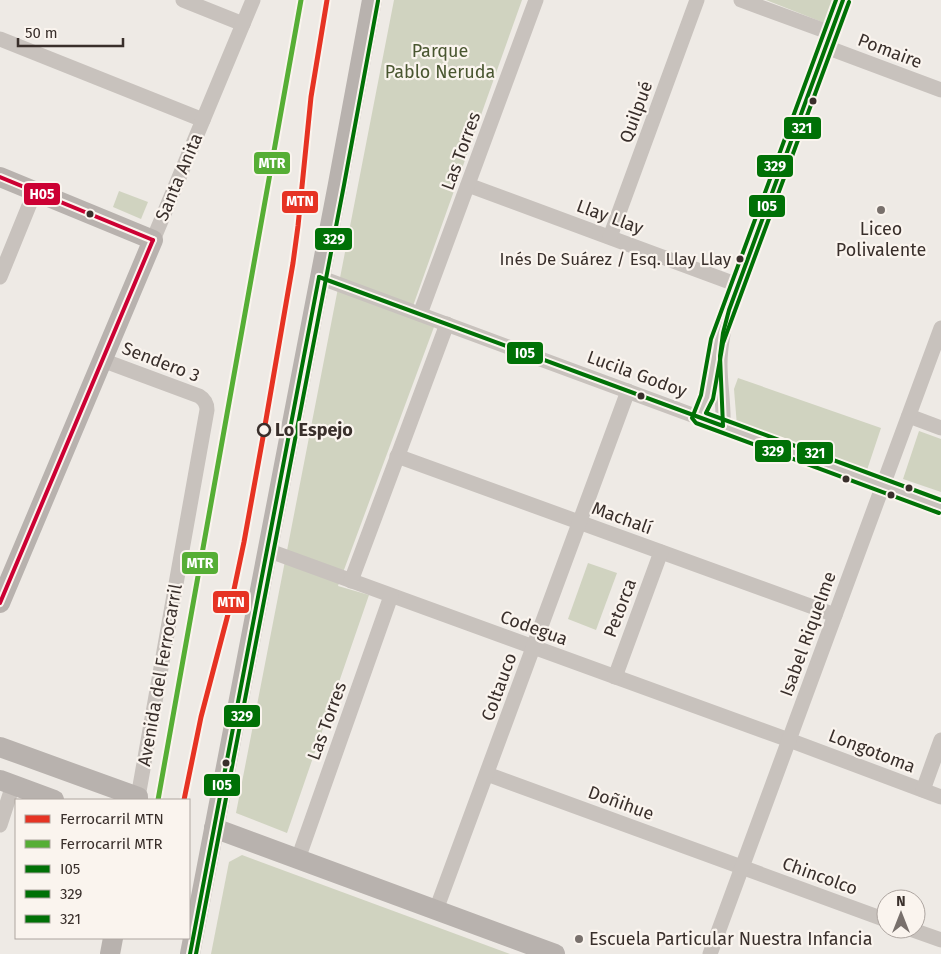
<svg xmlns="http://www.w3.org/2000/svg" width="941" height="954" viewBox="0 0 941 954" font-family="'Fira Sans',sans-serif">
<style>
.green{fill:#d0d3c0}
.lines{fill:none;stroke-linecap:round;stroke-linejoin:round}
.street{stroke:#c8c2bd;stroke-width:15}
.secondary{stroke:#b8b2ae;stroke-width:20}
.bus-1-casing{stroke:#faf4ee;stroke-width:8}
.bus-2-casing{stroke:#faf4ee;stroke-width:8}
.bus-3-casing{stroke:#faf4ee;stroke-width:8}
.bus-4-casing{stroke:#faf4ee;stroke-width:8}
.bus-1{stroke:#007106;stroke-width:4}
.bus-2{stroke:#007106;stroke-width:4}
.bus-3{stroke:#007106;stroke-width:4}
.bus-4{stroke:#c03;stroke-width:4}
.rail-1-casing{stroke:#faf4ee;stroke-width:9}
.rail-2-casing{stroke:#faf4ee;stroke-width:9}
.rail-1{stroke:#e63323;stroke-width:5}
.rail-2{stroke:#56ae35;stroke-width:5}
.bus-dot{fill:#392f2b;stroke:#faf4ee;stroke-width:2}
.poi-dot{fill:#78706c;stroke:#faf4ee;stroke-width:2}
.stop-dot{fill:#faf4ee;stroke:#392f2b;stroke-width:2.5}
.labels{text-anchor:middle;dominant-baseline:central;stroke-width:4.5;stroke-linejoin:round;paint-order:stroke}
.bus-label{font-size:17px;fill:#392f2b;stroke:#faf4ee;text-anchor:end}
.park-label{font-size:18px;fill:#495630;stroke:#faf4ee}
.street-label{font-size:18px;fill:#392f2b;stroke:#faf4ee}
.poi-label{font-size:18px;fill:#392f2b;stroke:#faf4ee}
.stop-label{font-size:18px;font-weight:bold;fill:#392f2b;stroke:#faf4ee;text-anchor:start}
.line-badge{stroke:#faf4ee;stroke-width:2}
.badge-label{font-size:14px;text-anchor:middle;font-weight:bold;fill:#fff}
</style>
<rect width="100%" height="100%" fill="#eeeae5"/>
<g class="green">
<path d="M394,0H522L413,306L434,327L338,586L369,595L287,833L236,813Z"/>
<path d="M766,0H837L827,24Z"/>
<path d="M119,191L148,202L141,219L113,207Z"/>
<path d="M738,378L881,428L867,470L737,426L734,389Z"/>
<path d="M919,431L941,439V492L903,479Z"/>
<path d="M588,563L617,573L596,630L568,619Z"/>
<path d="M242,855L510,954H211L229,862Z"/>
</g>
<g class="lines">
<g class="street">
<path d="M183,0L243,24"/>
<path d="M741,0L831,33"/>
<path d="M0,39L203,120"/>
<path d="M826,47L941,90"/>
<path d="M468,185L738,285"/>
<path d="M610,237L697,0"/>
<path d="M153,240L253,0"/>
<path d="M0,277L35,191"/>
<path d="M319,277L941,507"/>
<path d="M420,314L536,0"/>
<path d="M102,360L199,396C204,399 207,403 207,410L138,797"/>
<path d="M909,416L941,428"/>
<path d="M698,417L707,397L713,359"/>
<path d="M723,426C724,405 720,385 720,364C720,343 725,322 731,302L843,0"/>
<path d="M397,456L835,615"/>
<path d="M267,550L789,740L941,797"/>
<path d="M351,581L447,324"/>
<path d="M615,677L661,552"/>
<path d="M487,774L886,920"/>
<path d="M923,790L941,740"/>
<path d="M0,825L13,785"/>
<path d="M298,859L391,596"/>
<path d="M436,910L628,391"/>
<path d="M910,929L941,940"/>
<path d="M710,954L941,328"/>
</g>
<g class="secondary">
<path d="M0,177L153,240L0,603"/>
<path d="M0,747L138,797V800"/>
<path d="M0,780L54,800"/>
<path d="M214,828L555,954"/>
<path d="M110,954L113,938"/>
<path d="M190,954L338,184L372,0"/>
</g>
<defs>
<g id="bus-1">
<path d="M319,277L723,426L720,356L723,333L729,310L843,0"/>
<path d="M190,954L319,277"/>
</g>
<g id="bus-2">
<path d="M836,0L711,339L701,395L692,418L696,423L939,513"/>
<path d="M196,954L344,185L378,1"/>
</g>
<path id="bus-3" d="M849,2L723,343L713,399L706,413L941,500"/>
<g id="bus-4">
<path d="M0,177L153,240"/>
<path d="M0,603L153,240"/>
</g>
</defs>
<use href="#bus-1" class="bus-1-casing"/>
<use href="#bus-2" class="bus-2-casing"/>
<use href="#bus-3" class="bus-3-casing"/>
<use href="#bus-4" class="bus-4-casing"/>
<use href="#bus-1" class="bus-1"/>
<use href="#bus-2" class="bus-2"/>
<use href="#bus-3" class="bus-3"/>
<use href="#bus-4" class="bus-4"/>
<defs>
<path id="rail-1" d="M184,800L201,717L232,599L244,542L263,437L293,263L298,226L311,97L327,0"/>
<path id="rail-2" d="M158,800L301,0"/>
</defs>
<use href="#rail-1" class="rail-1-casing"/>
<use href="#rail-2" class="rail-2-casing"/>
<use href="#rail-1" class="rail-1"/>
<use href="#rail-2" class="rail-2"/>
</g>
<g class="bus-dot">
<circle cx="813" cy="101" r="4.5"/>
<circle cx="90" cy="214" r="4.5"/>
<circle cx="740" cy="259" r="4.5"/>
<circle cx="641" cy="396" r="4.5"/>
<circle cx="846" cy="479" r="4.5"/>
<circle cx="909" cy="488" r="4.5"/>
<circle cx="891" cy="495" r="4.5"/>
<circle cx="226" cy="763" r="4.5"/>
</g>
<g class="poi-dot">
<circle cx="881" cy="210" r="5"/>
<circle cx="579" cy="939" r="5"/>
</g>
<circle class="stop-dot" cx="264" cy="430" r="6"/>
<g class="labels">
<g class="bus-label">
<text x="731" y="259">Inés De Suárez / Esq. Llay Llay</text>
</g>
<g class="park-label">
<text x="440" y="51">Parque<tspan x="440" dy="21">Pablo Neruda</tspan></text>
</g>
<g class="street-label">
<text transform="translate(890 51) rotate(21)">Pomaire</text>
<text transform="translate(636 112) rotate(-70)">Quilpué</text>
<text transform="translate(461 151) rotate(-70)">Las Torres</text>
<text transform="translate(179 177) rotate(-67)">Santa Anita</text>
<text transform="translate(610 217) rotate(20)">Llay Llay</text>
<text transform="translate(161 362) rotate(21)">Sendero 3</text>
<text transform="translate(637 374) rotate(20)">Lucila Godoy</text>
<text transform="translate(622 518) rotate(20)">Machalí</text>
<text transform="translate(620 608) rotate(-69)">Petorca</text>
<text transform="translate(534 628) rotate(20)">Codegua</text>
<text transform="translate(808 634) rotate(-70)">Isabel Riquelme</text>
<text transform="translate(160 675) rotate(-80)">Avenida del Ferrocarril</text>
<text transform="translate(499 687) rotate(-70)">Coltauco</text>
<text transform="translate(327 721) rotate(-70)">Las Torres</text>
<text transform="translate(872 751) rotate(21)">Longotoma</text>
<text transform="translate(621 803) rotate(20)">Doñihue</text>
<text transform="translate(820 876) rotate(20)">Chincolco</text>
</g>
<g class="poi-label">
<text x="881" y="229">Liceo<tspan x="881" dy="21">Polivalente</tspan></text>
<text x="589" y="939" text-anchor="start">Escuela Particular Nuestra Infancia</text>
</g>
<g class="stop-label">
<text x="275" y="430">Lo Espejo</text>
</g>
</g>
<g class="line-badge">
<rect x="783" y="116" width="39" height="24" rx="5" fill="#007106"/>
<rect x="253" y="151" width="38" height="24" rx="5" fill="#56ae35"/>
<rect x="756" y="154" width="38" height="24" rx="5" fill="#007106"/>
<rect x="23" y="182" width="38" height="24" rx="5" fill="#c03"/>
<rect x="281" y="190" width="38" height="24" rx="5" fill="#e63323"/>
<rect x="748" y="194" width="38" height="24" rx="5" fill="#007106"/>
<rect x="314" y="227" width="39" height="24" rx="5" fill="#007106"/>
<rect x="506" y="341" width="38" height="24" rx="5" fill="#007106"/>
<rect x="754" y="439" width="38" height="24" rx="5" fill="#007106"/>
<rect x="796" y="441" width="38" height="24" rx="5" fill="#007106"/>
<rect x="181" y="551" width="38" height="24" rx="5" fill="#56ae35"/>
<rect x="212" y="590" width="38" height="24" rx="5" fill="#e63323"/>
<rect x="223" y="704" width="38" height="24" rx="5" fill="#007106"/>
<rect x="203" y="773" width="38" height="24" rx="5" fill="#007106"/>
</g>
<g class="badge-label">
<text x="802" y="133">321</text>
<text x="272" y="168">MTR</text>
<text x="775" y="171">329</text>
<text x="42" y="199">H05</text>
<text x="300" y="206">MTN</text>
<text x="767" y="211">I05</text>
<text x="334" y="244">329</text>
<text x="525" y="358">I05</text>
<text x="773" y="456">329</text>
<text x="815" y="458">321</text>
<text x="200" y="568">MTR</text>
<text x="231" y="607">MTN</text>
<text x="242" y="721">329</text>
<text x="222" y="790">I05</text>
</g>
<rect x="15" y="799" width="175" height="140" fill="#faf4ee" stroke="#ada5a0"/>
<rect x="25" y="815" width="25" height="8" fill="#e63323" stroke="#ada5a0"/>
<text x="60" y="824" font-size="15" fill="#392f2b">Ferrocarril MTN</text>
<rect x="25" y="840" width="25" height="8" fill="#56ae35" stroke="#ada5a0"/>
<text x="60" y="849" font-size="15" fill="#392f2b">Ferrocarril MTR</text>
<rect x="25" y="865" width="25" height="8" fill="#007106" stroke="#ada5a0"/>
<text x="60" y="874" font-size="15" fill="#392f2b">I05</text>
<rect x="25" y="890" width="25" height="8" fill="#007106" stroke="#ada5a0"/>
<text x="60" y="899" font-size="15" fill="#392f2b">329</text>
<rect x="25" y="915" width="25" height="8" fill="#007106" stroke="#ada5a0"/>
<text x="60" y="924" font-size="15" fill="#392f2b">321</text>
<g transform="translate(901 914)"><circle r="24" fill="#faf4ee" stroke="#ada5a0"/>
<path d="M0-4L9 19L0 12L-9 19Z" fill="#78706c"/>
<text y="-8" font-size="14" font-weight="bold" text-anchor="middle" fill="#392f2b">N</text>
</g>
<path d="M18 38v8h105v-8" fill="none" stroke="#392f2b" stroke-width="2.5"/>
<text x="25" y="38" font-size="15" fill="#392f2b" stroke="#faf4ee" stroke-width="4" paint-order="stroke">50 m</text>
</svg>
